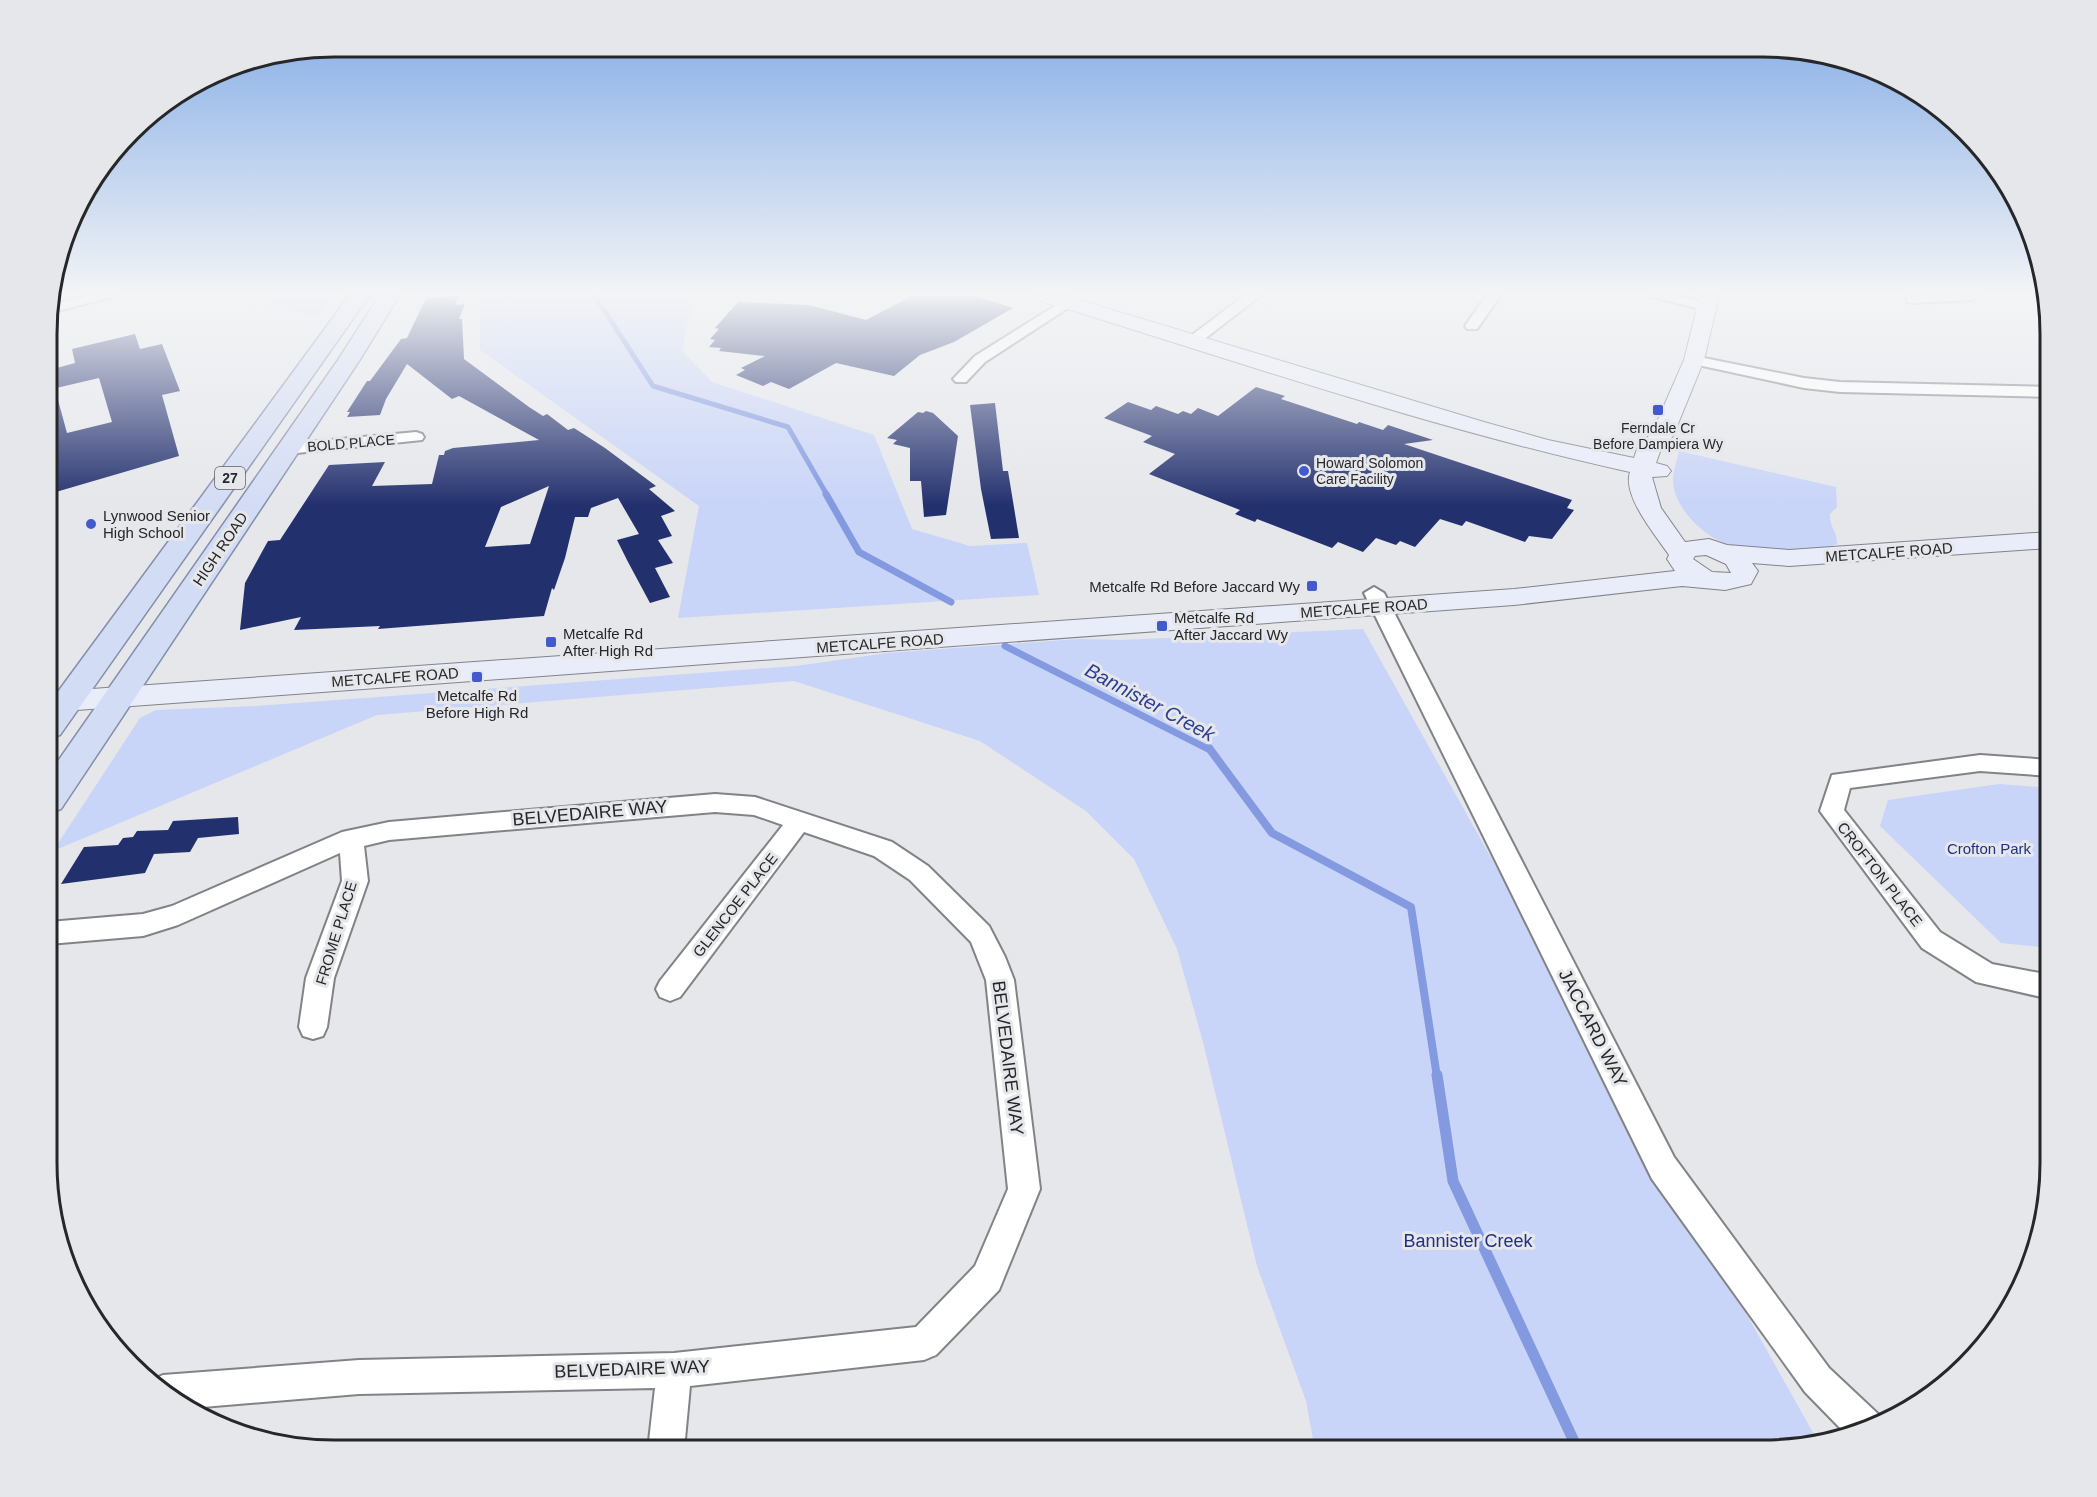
<svg xmlns="http://www.w3.org/2000/svg" width="2097" height="1497" viewBox="0 0 2097 1497" font-family="Helvetica,sans-serif">
<style>
.green{fill:#c8d4f8}
.lines{fill:none;stroke-linecap:round;stroke-linejoin:round}
.stream-far3{stroke:#8399e0;stroke-width:5}
.stream-far2{stroke:#8399e0;stroke-width:7}
.stream-far1{stroke:#8399e0;stroke-width:8}
.stream{stroke:#8399e0;stroke-width:11}
.building{fill:#23306e;fill-rule:evenodd}
.street-casing{stroke:#828387;stroke-width:4}
.secondary-casing{stroke:#828387;stroke-width:2}
.primary-casing{stroke:#848daa;stroke-width:3}
.street{fill:#fff;fill-rule:evenodd}
.secondary{fill:#e9edfa;fill-rule:evenodd}
.primary{fill:#d3dcf5;fill-rule:evenodd}
.poi-dot{fill:#435acd;stroke:#e5e7eb;stroke-width:2}
.labels{text-anchor:middle;dominant-baseline:central;stroke-width:6;stroke-linejoin:round;paint-order:stroke}
.far-poi-label{font-size:14px;fill:#272729;stroke:#e5e7eb}
.far-street-label{font-size:14px;fill:#272729;stroke:#e5e7eb}
.shield{fill:#e5e7eb;stroke:#606163;stroke-width:1.5}
.shield-label{font-size:14px;font-weight:bold;fill:#272729}
.poi-label{font-size:15px;fill:#272729;stroke:#e5e7eb;text-anchor:start}
.street-label{font-size:15px;fill:#272729;stroke:#e5e7eb}
.park-label{font-size:15px;fill:#223082;stroke:#e5e7eb}
.near-street-label{font-size:18px;fill:#272729;stroke:#e5e7eb}
.near-park-label{font-size:18px;fill:#223082;stroke:#e5e7eb}
.near-water-label{font-size:20px;font-style:italic;fill:#2d3e91;stroke:#e5e7eb}
.rim{fill:none;stroke:#272729;stroke-width:3}
</style>
<rect width="100%" height="100%" fill="#e5e7eb"/>
<g class="green">
<path d="M266,296H332L320,317L265,306Z"/>
<path d="M479,296H693L682,351L712,382L874,435L912,529L970,546L1027,543L1039,595L678,618L699,506L480,350Z"/>
<path d="M1679,451L1836,487L1837,507L1830,514C1829,526 1838,534 1837,544L1829,547C1798,549 1763,554 1733,546C1706,540 1671,506 1673,478C1674,469 1677,459 1679,451Z"/>
<path d="M1363,629L1816,1438L1764,1450H1315L1306,1401L1257,1266L1203,1042L1177,949L1134,859L1086,811L980,741L794,681L377,715L53,851L140,718L156,710L256,706L796,666L888,653L1079,639L1122,640Z"/>
<path d="M1999,784L2050,788V948L2001,943L1880,826L1888,800Z"/>
</g>
<g class="lines">
<path class="stream-far3" d="M595,296L653,386L788,427L827,495"/>
<g class="stream-far2">
<path d="M826,494L859,552L951,602"/>
<path d="M1005,646L1210,750"/>
</g>
<path class="stream-far1" d="M1209,748L1272,833L1411,907L1437,1077"/>
<path class="stream" d="M1437,1075L1453,1181L1578,1450"/>
</g>
<g class="building">
<path d="M459,296L455,305L465,304L459,319H462L464,359L529,407L543,416L547,414L568,430L574,428L605,448L656,486L649,489L675,511L661,516L672,536L658,540L673,563L655,568L670,597L650,603L628,562L617,540L639,534L618,498L591,508L588,517H575L565,558L554,590L552,588L544,616L378,629L380,626L294,630L301,617L240,630L245,583L263,550L268,541L280,540L329,465L385,462L372,486L432,484L439,455H444L445,451L453,448L539,440L459,396L452,399L407,364L386,399L380,415L347,417L350,412H347L367,381H370L401,339L407,338L426,298ZM549,486L530,544L485,547L501,507Z"/>
<path d="M912,296H975L1013,308L954,342L920,355L894,376L836,363L789,389L771,382L763,386L736,375L745,370L741,368L765,356L719,351L721,348L709,347L715,340L710,339L719,329L715,328L738,302L809,305L866,320Z"/>
<path d="M135,334L140,349L162,344L180,391L162,395L179,456L49,494V370L75,363L72,349ZM99,378L112,422L67,433L55,389H52Z"/>
<path d="M1256,387L1285,396L1281,399L1357,424L1359,422L1383,430L1388,425L1433,440L1404,444L1572,500L1567,508L1574,510L1552,539L1529,536L1525,542L1466,521L1462,526L1440,519L1415,547L1400,541L1396,545L1376,538L1363,552L1338,542L1332,548L1257,519L1255,522L1235,514L1240,510L1149,474L1175,454L1143,442L1152,436L1104,418L1128,402L1151,410L1156,406L1178,414L1183,411L1191,414L1198,408L1218,416Z"/>
<path d="M995,403L1003,471H1008L1019,538L991,539L981,489L970,405Z"/>
<path d="M926,411L933,413L958,436L946,515L924,517L921,481H910V448L893,444L897,440L887,438L918,412L923,413Z"/>
<path d="M238,817L239,834L198,838L190,852L154,854L145,873L61,884L84,847L118,845L123,838L133,837L137,831L168,830L173,821Z"/>
</g>
<g class="lines">
<defs>
<g id="street">
<path d="M88,296H116L49,313V305Z"/>
<path d="M1244,296H1260L1198,344H1188L1186,341L1188,338Z"/>
<path d="M1486,296H1500L1477,329H1467L1465,326Z"/>
<path d="M1649,296H1677L1713,304L1715,307L1708,311Z"/>
<path d="M1907,296H1979L1972,300L1912,303L1907,302Z"/>
<path d="M1066,299L1073,303L1071,306L985,362L966,382H956L953,379L956,376L975,356Z"/>
<path d="M1694,356L1804,378L1840,382L2050,387V397L1840,392L1804,388L1689,363L1687,360Z"/>
<path d="M416,432L422,434L424,437L422,440L287,454L279,449L287,444Z"/>
<path d="M1374,587L1384,593L1674,1157L1829,1368L1878,1414L1881,1423L1844,1432L1805,1392L1652,1179L1364,593Z"/>
<path d="M1980,755L2050,760V776L1980,771L1850,788L1844,810L1940,932L1992,964L2050,975V999L1976,982L1922,948L1820,811L1832,775Z"/>
<path d="M715,794L755,797L892,842L928,866L989,926L1005,957L1014,980L1040,1189L999,1290L936,1355L924,1360L690,1386L684,1450H648L655,1388L359,1394L191,1408L159,1391L150,1381L163,1375L359,1360L674,1353L916,1327L975,1266L1008,1189L986,980L971,942L910,880L874,856L804,832L680,997L670,1001L660,997L656,989L660,981L783,825L754,815L715,812L389,840L364,846L368,881L334,978L327,1027L323,1036L313,1039L303,1036L299,1027L306,978L342,881L340,853L178,925L143,936L49,944V922L143,914L172,906L342,832L389,822Z"/>
</g>
<path id="secondary" d="M1036,296H1066L1484,422L1548,440L1634,458L1638,446L1652,433L1684,360L1700,296H1719L1704,360L1673,436L1661,449L1656,463L1667,466L1671,471L1667,476L1652,477L1661,508L1685,542L1709,539L1727,545L1789,550L2050,532V548L1789,566L1752,563L1758,571L1751,584L1725,590L1682,586L1514,605L49,712V692L1514,589L1675,571L1667,559L1669,555C1656,536 1622,496 1630,472C1429,428 1234,360 1038,300ZM1706,555L1726,564L1731,573L1712,572L1693,559L1695,556Z"/>
<g id="primary">
<path d="M349,296H369L60,735L49,738V704Z"/>
<path d="M379,296H399L359,361L61,809L49,813V774L338,360Z"/>
</g>
</defs>
<use href="#street" class="street-casing"/>
<use href="#secondary" class="secondary-casing"/>
<use href="#primary" class="primary-casing"/>
<use href="#street" class="street"/>
<use href="#secondary" class="secondary"/>
<use href="#primary" class="primary"/>
</g>
<linearGradient id="sky" x2="0" y2="1"><stop stop-color="#7fa9e5"/><stop offset="0.58" stop-color="#f3f4f6"/><stop offset="1" stop-color="#f3f4f6" stop-opacity="0"/></linearGradient>
<rect width="2097" height="506" fill="url(#sky)"/>
<g class="poi-dot">
<rect x="1652" y="404" width="12" height="12" rx="3"/>
<circle cx="1304" cy="471" r="6"/>
<circle cx="91" cy="524" r="6"/>
<rect x="1306" y="580" width="12" height="12" rx="3"/>
<rect x="1156" y="620" width="12" height="12" rx="3"/>
<rect x="545" y="636" width="12" height="12" rx="3"/>
<rect x="471" y="671" width="12" height="12" rx="3"/>
</g>
<g class="labels">
<g class="far-poi-label">
<text x="1658" y="428">Ferndale Cr<tspan x="1658" dy="16">Before Dampiera Wy</tspan></text>
<text x="1316" y="463" text-anchor="start">Howard Solomon<tspan x="1316" dy="16">Care Facility</tspan></text>
</g>
<g class="far-street-label">
<text transform="translate(351 443) rotate(-5)">BOLD PLACE</text>
</g>
<rect class="shield" x="215" y="467" width="30" height="22" rx="4.5"/>
<g class="shield-label">
<text x="230" y="478">27</text>
</g>
<g class="poi-label">
<text x="103" y="515">Lynwood Senior<tspan x="103" dy="17">High School</tspan></text>
<text x="1300" y="586" text-anchor="end">Metcalfe Rd Before Jaccard Wy</text>
<text x="1174" y="617">Metcalfe Rd<tspan x="1174" dy="17">After Jaccard Wy</tspan></text>
<text x="563" y="633">Metcalfe Rd<tspan x="563" dy="17">After High Rd</tspan></text>
<text x="477" y="695" text-anchor="middle">Metcalfe Rd<tspan x="477" dy="17">Before High Rd</tspan></text>
</g>
<g class="street-label">
<text transform="translate(220 549) rotate(-56)">HIGH ROAD</text>
<text transform="translate(1889 552) rotate(-4)">METCALFE ROAD</text>
<text transform="translate(1364 608) rotate(-4)">METCALFE ROAD</text>
<text transform="translate(880 643) rotate(-4)">METCALFE ROAD</text>
<text transform="translate(395 677) rotate(-4)">METCALFE ROAD</text>
<text transform="translate(1880 874) rotate(52)">CROFTON PLACE</text>
<text transform="translate(735 905) rotate(-52)">GLENCOE PLACE</text>
<text transform="translate(336 933) rotate(-73)">FROME PLACE</text>
</g>
<g class="park-label">
<text x="1989" y="848">Crofton Park</text>
</g>
<g class="near-street-label">
<text transform="translate(590 813) rotate(-5)">BELVEDAIRE WAY</text>
<text transform="translate(1593 1028) rotate(63)">JACCARD WAY</text>
<text transform="translate(1008 1058) rotate(83)">BELVEDAIRE WAY</text>
<text transform="translate(632 1369) rotate(-2)">BELVEDAIRE WAY</text>
</g>
<g class="near-park-label">
<text x="1468" y="1241">Bannister Creek</text>
</g>
<g class="near-water-label">
<text transform="translate(1150 702) rotate(28)">Bannister Creek</text>
</g>
</g>
<path d="M0 0H2097V1497H0ZM334 57H1763A277 277 0 0 1 2040 334V1163A277 277 0 0 1 1763 1440H334A277 277 0 0 1 57 1163V334A277 277 0 0 1 334 57Z" fill="#e5e7eb" fill-rule="evenodd"/>
<path class="rim" d="M334 57H1763A277 277 0 0 1 2040 334V1163A277 277 0 0 1 1763 1440H334A277 277 0 0 1 57 1163V334A277 277 0 0 1 334 57Z"/>
</svg>
